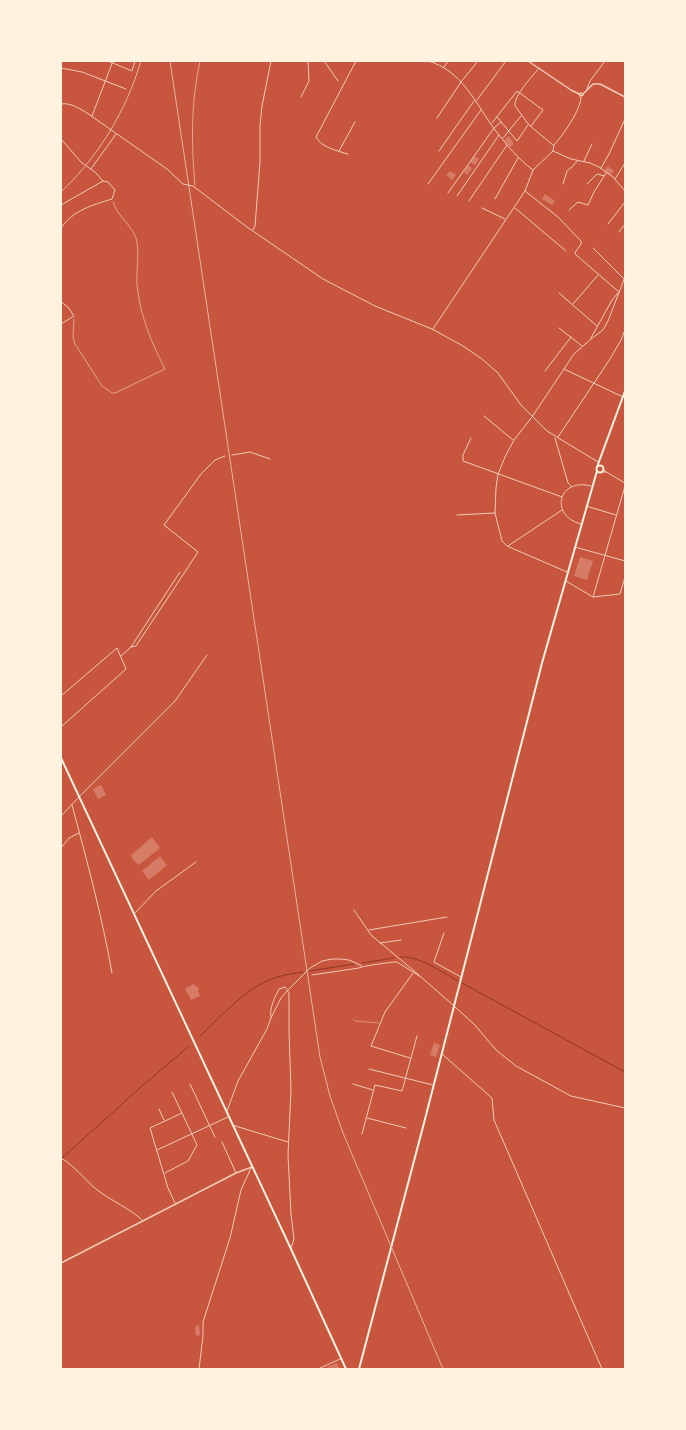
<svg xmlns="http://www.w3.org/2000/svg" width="686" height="1430" viewBox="0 0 686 1430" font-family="Figtree,sans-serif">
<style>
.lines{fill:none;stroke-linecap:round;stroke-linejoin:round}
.stream{stroke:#8f3625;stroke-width:1}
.building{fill:#d67c66}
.path{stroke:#fff3e0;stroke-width:0.5}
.service{stroke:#f1ccb7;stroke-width:0.5}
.minor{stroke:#f1ccb7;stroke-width:1}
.tertiary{stroke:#f1ccb7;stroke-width:1.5}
.primary{stroke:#fff3e0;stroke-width:2}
.rail{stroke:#e9b49f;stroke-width:1}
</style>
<rect width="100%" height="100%" fill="#c8553d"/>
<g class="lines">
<g class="stream">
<path d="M400,957C418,955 442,972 458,981"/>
<path d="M362,963L394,958"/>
<path d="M309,971L354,964"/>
<path d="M462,983L625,1072"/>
<path d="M200,1036C217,1020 239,996 259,985C272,977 288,974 303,972"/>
<path d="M61,1159L142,1086L188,1047"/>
</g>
</g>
<g class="building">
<path d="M509,136L514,144L510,147L504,140Z"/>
<path d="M475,156L479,159L475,165L470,162Z"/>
<path d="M468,165L472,168L467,175L464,172Z"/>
<path d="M608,166L614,171L610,175L604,171Z"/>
<path d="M450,171L456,175L452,180L446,175Z"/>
<path d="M545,194L555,201L552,205L542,199Z"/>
<path d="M580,557L593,561L587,580L574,576Z"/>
<path d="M101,785L106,795L98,799L93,789Z"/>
<path d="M152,837L160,848L139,865L133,860L131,855Z"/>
<path d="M160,856L167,865L149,880L142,871Z"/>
<path d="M193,984L199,988L198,991L200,996L191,1000L185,989Z"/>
<path d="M434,1043L440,1045L436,1057L430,1055Z"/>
<path d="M199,1325L200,1335L196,1336L195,1326Z"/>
<path d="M337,1363L340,1369H328L327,1367Z"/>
</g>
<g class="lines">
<g class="path">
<path d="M195,185C191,143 191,102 200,61"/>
<path d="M74,319L73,337L75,344L102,386L112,393H115L165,369C151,342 140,315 137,285C136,270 140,253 136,238C131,224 117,216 113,202"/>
</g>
<path class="service" d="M353,1019L355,1021L379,1023"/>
<g class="minor">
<path d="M108,61L132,71L135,61"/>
<path d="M324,61L338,81"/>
<path d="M428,61C462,70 476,104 495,130C507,145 518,159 533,170"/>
<path d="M444,67L448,61"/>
<path d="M61,68L82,72L126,89"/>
<path d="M539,68C532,77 514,95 515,106L529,125L553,145"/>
<path d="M587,89L590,81L605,61"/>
<path d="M301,97L309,81L308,61"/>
<path d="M477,100L506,61"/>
<path d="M61,104C70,102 80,109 87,113L167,169L183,184L193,186L247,227L323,279L375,306L432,329L463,346L482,359L498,373L521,405L547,431L598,462"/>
<path d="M92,116L113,61"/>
<path d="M497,117L517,141L528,125"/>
<path d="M437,118L461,82L478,61"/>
<path d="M492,123L517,91L543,110L531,126"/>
<path d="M503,138L521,116"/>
<path d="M61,139L81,162L96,173L103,181L61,205"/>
<path d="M554,145C563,135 581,110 581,97"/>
<path d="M339,151L355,122"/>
<path d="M439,151L474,101"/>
<path d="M553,151L571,159L590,163L599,167L613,177L625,191"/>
<path d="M348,154C337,151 321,147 316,137L356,61"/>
<path d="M584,161L592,144"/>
<path d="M601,168L609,154L625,119"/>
<path d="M91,169L116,134"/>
<path d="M615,179L625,163"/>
<path d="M428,184L481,110"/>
<path d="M563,184L567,171L573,166L577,161"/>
<path d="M587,184L596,175L598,174L604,176"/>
<path d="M525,191L558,217L581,241V244L576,251L575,254L619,292"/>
<path d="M448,193L494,128L501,122"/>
<path d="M457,196L499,135"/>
<path d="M495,199L518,158"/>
<path d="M469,201L507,145"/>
<path d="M482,208L505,219"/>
<path d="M515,208L566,251"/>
<path d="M569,210L578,202L588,205L594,192L606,173"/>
<path d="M608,224L625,202"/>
<path d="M61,228C73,210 93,205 112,199L115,190L108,182L103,181"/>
<path d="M253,230L255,226L260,162V125L262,106L271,61"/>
<path d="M619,232L625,224"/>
<path d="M593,248L624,279"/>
<path d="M559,293L597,326"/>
<path d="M61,302L68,307L74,316L61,324"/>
<path d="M573,304L598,275"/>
<path d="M559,328L582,346"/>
<path d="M433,329L525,191L533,170L553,151L554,145"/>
<path d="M591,338L612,300L618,293"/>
<path d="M564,369L623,397"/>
<path d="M545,371L571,337"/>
<path d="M484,416L513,440"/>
<path d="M558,437L610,359L621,340L625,330"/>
<path d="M471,438L463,455V461L562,497"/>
<path d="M555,438L568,483L571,486"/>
<path d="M232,455L250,452L270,459"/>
<path d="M603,470L625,483"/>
<path d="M602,472H606"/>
<path d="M586,506L616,515"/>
<path d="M457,515L495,513"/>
<path d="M581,524C549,516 558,477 591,486"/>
<path d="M508,546L562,510"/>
<path d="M575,547L625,561"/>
<path d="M567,572L507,546L502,541L495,513L496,488L498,474L505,457L514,440L532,417L574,354L591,339L603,330L608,321L625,277"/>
<path d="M566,581L593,597L620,594L625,577"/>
<path d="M593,597L625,486"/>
<path d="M131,647L180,572"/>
<path d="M121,656L131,647L136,646L198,552L164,525L201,474L215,460L225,456"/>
<path d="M61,696L117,648L126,669L61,727"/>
<path d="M72,805C87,861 102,916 112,973"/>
<path d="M61,816L80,796L175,701L207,655"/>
<path d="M61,848L69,838L79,833"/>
<path d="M354,910L371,935L419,975"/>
<path d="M135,913L156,891L196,862"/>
<path d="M369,930L447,917"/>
<path d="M444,933L434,962L461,977"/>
<path d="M380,943L401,940"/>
<path d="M312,975L359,968C363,966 391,962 397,962L421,977L453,1005"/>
<path d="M455,1007L474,1024L496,1050L516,1066L571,1096L625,1108"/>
<path d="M271,1017C269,1008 275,997 279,989L285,987L289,993V1032L291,1090L288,1155L291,1214L294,1239L291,1248"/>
<path d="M442,1054L492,1098L494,1120L602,1369"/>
<path d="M410,1058L371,1046L385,1012L413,973"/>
<path d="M369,1069L433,1085"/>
<path d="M190,1084L215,1137"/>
<path d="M353,1084L373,1090"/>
<path d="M159,1109L164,1120"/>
<path d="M227,1111L238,1081L267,1029L271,1018L281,998L287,991L310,968L322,961L332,959H341L349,960L362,966"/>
<path d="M367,1118L406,1128"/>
<path d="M232,1125L288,1142"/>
<path d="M362,1134L375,1085L402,1091L417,1036"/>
<path d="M222,1142L236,1173"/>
<path d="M157,1150L228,1117"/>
<path d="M61,1158C75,1166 84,1179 96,1189C111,1201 130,1208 143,1221"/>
<path d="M165,1173L188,1161L197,1145L172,1092"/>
<path d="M175,1203L168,1188L150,1128L182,1113"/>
<path d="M199,1369L203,1336V1322L230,1238L241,1190L251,1168"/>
<path d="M318,1369L340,1359"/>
</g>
<g class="tertiary">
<path d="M528,61L571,90L579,94"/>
<path d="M581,93L583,95L580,96L579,94Z"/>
<path d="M583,94L593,84H600L625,97"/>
<path d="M61,1263L236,1173L252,1167"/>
</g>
<g class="primary">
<circle cx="600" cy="469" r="3.5"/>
<path d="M597,467L625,391"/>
<path d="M61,758L291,1249L346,1369"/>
<path d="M359,1369L424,1123L542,663L597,471"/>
</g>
<g class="rail">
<path d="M170,61L320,1057L330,1096L343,1133L443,1369"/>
<path d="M61,192C99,156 126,111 141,61"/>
</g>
</g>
<rect width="686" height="1430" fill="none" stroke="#fff3e0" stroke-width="124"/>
</svg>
